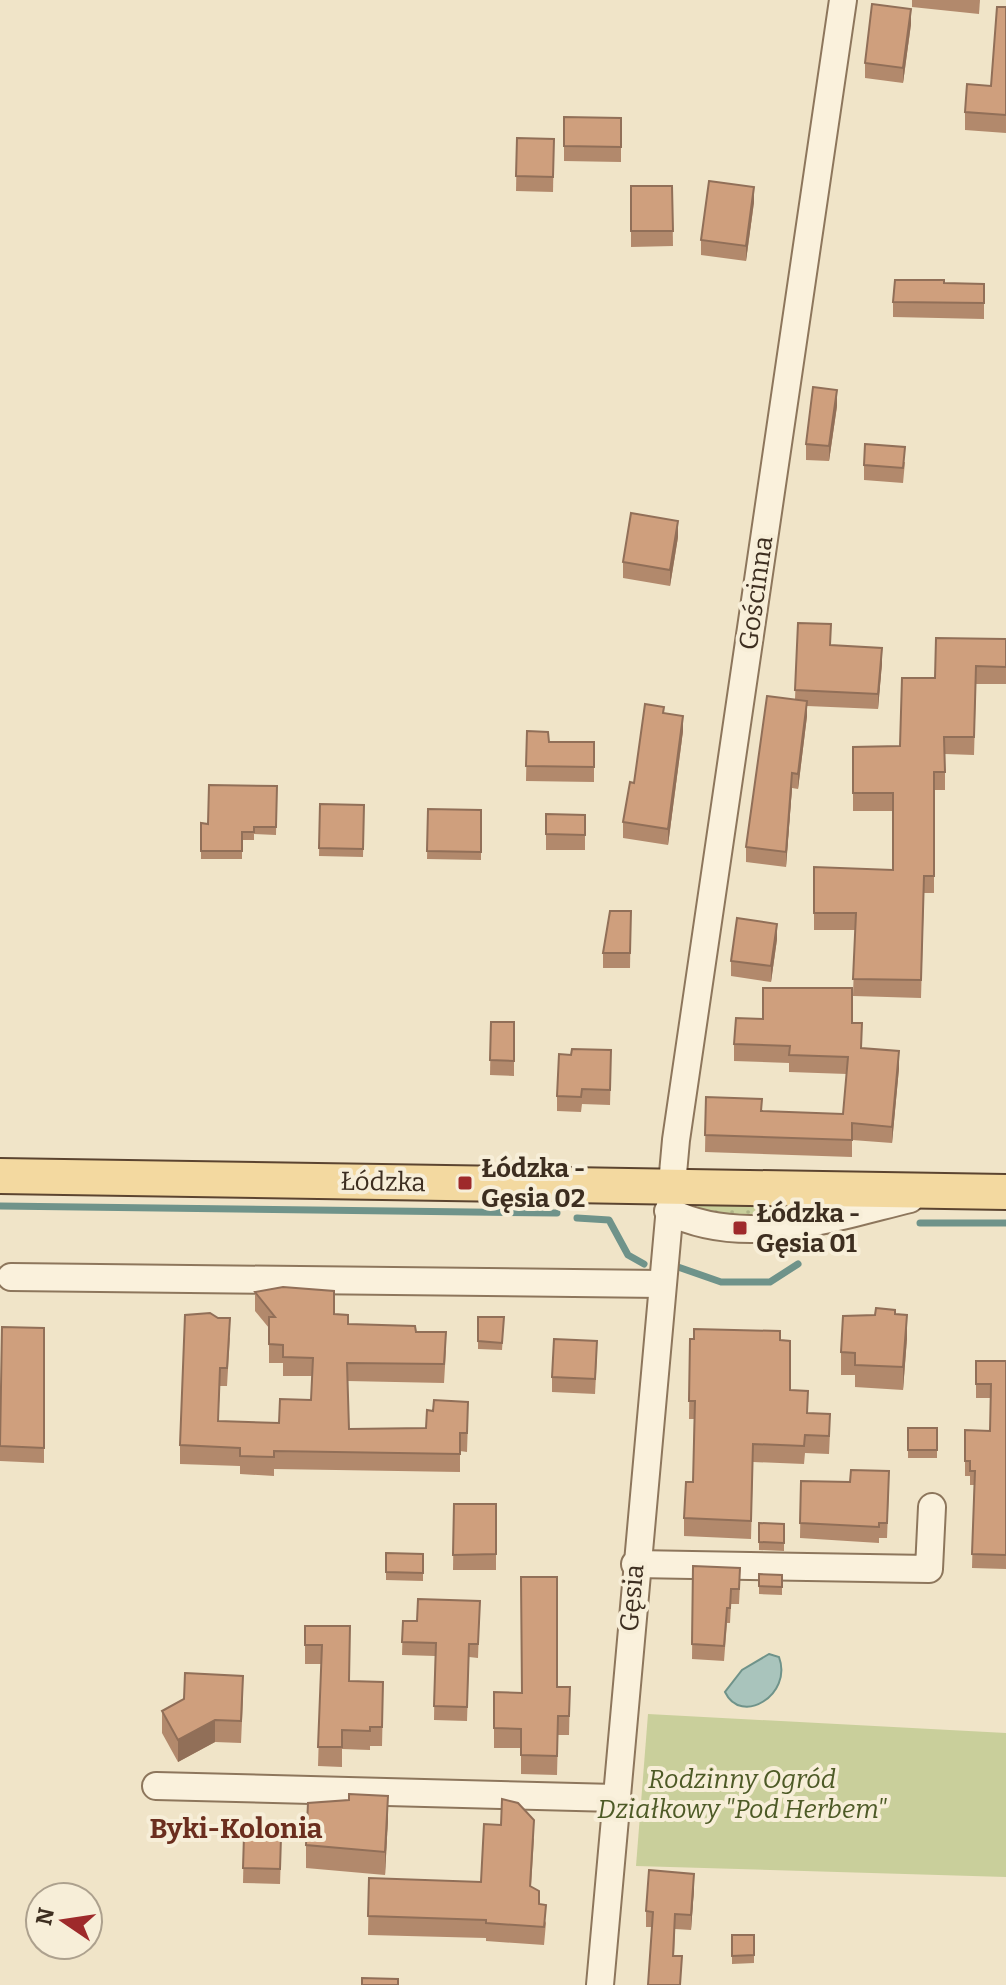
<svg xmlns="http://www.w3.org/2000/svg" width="1006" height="1985" viewBox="0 0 1006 1985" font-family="Bitter,serif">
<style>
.grass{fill:url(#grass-dots)}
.garden{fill:#c9cf9b}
.water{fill:#a9c4bc;stroke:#6f938a;stroke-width:2}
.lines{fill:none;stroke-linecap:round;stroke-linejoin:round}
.stream{stroke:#6f938a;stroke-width:7}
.minor-casing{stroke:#8d765c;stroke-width:30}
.major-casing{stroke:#5b4430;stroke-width:38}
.minor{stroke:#faf1dc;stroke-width:26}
.major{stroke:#f3d9a0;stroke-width:34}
.wall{fill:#b2896c}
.shaded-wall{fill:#916f58}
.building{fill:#cf9f7d;stroke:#916f58;stroke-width:2}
.poi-dot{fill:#9e2a2b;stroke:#f7eed8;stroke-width:3}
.labels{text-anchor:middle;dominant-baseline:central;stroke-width:8;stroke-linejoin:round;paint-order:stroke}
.street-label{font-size:26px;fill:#3d2e20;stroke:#f7eed8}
.poi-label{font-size:26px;font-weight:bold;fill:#3d2e20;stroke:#f7eed8;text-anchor:start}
.park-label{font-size:26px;font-style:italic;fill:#4d5a26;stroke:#f7eed8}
.neighbourhood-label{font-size:28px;font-weight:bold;fill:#6b2e1e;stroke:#f7eed8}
</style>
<defs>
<pattern id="grass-dots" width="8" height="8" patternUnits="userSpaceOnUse" patternTransform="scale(2)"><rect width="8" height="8" fill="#c9cf9b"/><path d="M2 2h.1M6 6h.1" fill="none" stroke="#aeb285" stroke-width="1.8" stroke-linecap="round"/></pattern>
</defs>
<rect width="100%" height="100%" fill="#f0e4c8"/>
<path class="grass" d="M704,1202L839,1203L768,1222L694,1209Z"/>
<path class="garden" d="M648,1714L1006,1733V1877L636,1866Z"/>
<path class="water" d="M769,1654L779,1657C793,1695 741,1726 725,1692L742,1670Z"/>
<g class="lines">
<g class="stream">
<path d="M0,1206L557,1213"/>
<path d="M577,1218L609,1220L628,1255L644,1264"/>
<path d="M920,1223H1006"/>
<path d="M678,1267L721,1282H770L798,1264"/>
</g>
<defs>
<g id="minor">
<path d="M668,1211C744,1249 832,1218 910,1199"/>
<path d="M11,1277L662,1284"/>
<path d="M635,1564L929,1569L932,1507"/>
<path d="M156,1786L615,1798"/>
<path d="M600,1985L676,1140L843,0"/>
</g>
<path id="major" d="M0,1176L1006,1192"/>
</defs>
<use href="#minor" class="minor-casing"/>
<use href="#major" class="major-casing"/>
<use href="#minor" class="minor"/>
<use href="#major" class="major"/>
</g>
<g class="wall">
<path d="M912,0H980L979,14L912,7Z"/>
<path d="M1006,7V133L965,130V112L991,86Z"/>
<path d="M911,24L903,83L865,78V63Z"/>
<path d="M564,117L621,118V162L564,161Z"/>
<path d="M517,138L554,139L553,192L516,191Z"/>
<path d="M631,186H672L673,246L631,247Z"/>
<path d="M754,202L746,261L701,255V240Z"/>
<path d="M944,283L984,284V319L893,317V302Z"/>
<path d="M837,406L829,461L806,460V444Z"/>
<path d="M905,462L903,483L864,480V465Z"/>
<path d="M678,537L670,586L623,578V562Z"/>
<path d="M798,623L831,645L882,663L878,709L807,706V716L798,789L792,788L786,867L746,862V847L795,699Z"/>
<path d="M1006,639V684H976L974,755L945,754V790H934V893H924L921,998L853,996L855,930H814V867L893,870V811H853V747L900,746L935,678Z"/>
<path d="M664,713L683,731L668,845L623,838V822L634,783Z"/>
<path d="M527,731L549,742H594V782L526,781Z"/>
<path d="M277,786L276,835L254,834V840H242V859H201V823L208,824Z"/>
<path d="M320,804L364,805L363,857L319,856Z"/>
<path d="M428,809L481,810V860L427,859Z"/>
<path d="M546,814L585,815V850H546Z"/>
<path d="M631,911L630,968H603V953Z"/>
<path d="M777,939L771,982L731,976V961Z"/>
<path d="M491,1022H514V1076L490,1075Z"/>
<path d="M852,1023L862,1048L899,1068L892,1143L852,1140V1157L705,1152L706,1097L762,1111L843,1114L847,1074L789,1072V1063L734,1061V1044Z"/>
<path d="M611,1066L610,1105L582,1104L581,1112L557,1111V1096Z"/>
<path d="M255,1292L334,1314L348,1324L416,1332L446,1350L444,1383L347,1381L349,1429L426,1428L468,1420L467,1452L460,1451V1472L274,1469V1476L240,1474V1466L180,1464V1445L230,1336L227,1386H220L218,1421L279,1423L311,1400L312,1376H283V1363H269V1328L255,1311Z"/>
<path d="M895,1314L907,1338L903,1390L855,1387V1375H841V1352Z"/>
<path d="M478,1317H504L502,1350L478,1349Z"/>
<path d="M44,1328V1463L0,1461V1413Z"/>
<path d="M690,1339L780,1340L790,1390L808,1413L830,1432L829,1454L805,1453L804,1464L753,1462L751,1539L684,1536V1518L693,1482L694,1419H689Z"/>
<path d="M597,1356L595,1394L552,1392V1377Z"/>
<path d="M976,1361H1006V1569L972,1568L974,1485H970V1476H965V1430L990,1431V1398H976Z"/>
<rect x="908" y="1428" width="29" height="30"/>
<path d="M801,1481L850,1482L889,1487L887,1538H879V1543L800,1538Z"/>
<path d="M454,1504H496V1570H453Z"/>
<path d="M759,1523L784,1524V1551L759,1550Z"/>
<path d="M386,1553L423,1554V1581L386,1580Z"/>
<path d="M693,1566L740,1583L739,1604H731L730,1623H727L724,1661L692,1659Z"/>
<path d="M759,1574L782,1575V1595L759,1594Z"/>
<path d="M480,1601L478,1658L469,1657L467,1721L434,1720L435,1656L402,1655L403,1621H417Z"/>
<path d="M305,1626H350L349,1681L383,1701L382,1746H370V1750L342,1749V1767L318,1766L321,1664H305Z"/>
<path d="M557,1687H570L569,1735H558L557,1775L521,1774V1748H494V1692L521,1693Z"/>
<path d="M243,1698L241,1743L215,1742L178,1762L162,1733V1711Z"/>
<path d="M388,1818L385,1875L306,1868V1845Z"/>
<path d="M244,1835L281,1852L280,1884L243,1883Z"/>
<path d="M534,1838L531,1887L546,1923L544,1945L486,1941V1938L368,1935L369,1878L481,1882Z"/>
<path d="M694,1889L691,1930L675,1929L674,1956L682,1971L652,1927H646V1911Z"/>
<path d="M732,1935H754V1963L732,1964Z"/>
</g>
<g class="shaded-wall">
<path d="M911,9V24L903,83V68Z"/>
<path d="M754,187V202L746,261V246Z"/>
<path d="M837,390V406L829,461V446Z"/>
<path d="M678,521V537L670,586V570Z"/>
<path d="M882,648V663L878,709V694Z"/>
<path d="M807,701V716L798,789V774Z"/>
<path d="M683,716V731L668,845V829Z"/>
<path d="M792,773V788L786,867V852Z"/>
<path d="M777,924V939L771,982V966Z"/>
<path d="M899,1051V1068L892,1143V1127Z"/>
<path d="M907,1315V1338L903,1390V1367Z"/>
<path d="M215,1720V1742L178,1762V1740Z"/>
<path d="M388,1796V1818L385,1875V1852Z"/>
<path d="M694,1874V1889L691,1930V1915Z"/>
</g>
<g class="building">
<path d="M872,4L911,9L903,68L865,63Z"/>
<path d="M997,7H1006V115L965,112L967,84L991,86Z"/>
<path d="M564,117L621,118V147L564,146Z"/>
<path d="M517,138L554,139L553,177L516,176Z"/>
<path d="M709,181L754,187L746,246L701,240Z"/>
<path d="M631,186H672L673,231H631Z"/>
<path d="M895,280H944V283L984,284V303L893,302Z"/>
<path d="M813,387L837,390L829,446L806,444Z"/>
<path d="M865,444L905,447L903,468L864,465Z"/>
<path d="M631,513L678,521L670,570L623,562Z"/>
<path d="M798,623L831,624L830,645L882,648L878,694L795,690Z"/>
<path d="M936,638L1006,639V667L976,666L974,737H944L945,772H934V876H924L921,980L853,979L856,913H814V867L893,870V793H853V747L900,746L902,678H935Z"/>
<path d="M767,696L807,701L798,774L792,773L786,852L746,847Z"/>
<path d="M645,704L664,707L663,713L683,716L668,829L623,822L630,782L634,783Z"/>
<path d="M527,731L548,732L549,742H594V767L526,766Z"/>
<path d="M209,785L277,786L276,827H254V832H242V851H201V823L208,824Z"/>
<path d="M320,804L364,805L363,849L319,848Z"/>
<path d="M428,809L481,810V852L427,851Z"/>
<path d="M546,814L585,815V835L546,834Z"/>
<path d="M610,911H631L630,953H603Z"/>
<path d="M737,918L777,924L771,966L731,961Z"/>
<path d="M763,988H852V1023H862L861,1048L899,1051L892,1127L852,1123V1140L705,1135L706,1097L762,1099L761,1111L843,1114L848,1057L789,1055L790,1046L734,1044L736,1018L763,1019Z"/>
<path d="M491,1022H514V1061L490,1060Z"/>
<path d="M572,1049L611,1050L610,1090L582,1089L581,1097L557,1096L559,1054L571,1055Z"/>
<path d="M283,1287L334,1291V1314L348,1315V1324L415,1326L416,1332H446L444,1364L347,1363L349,1429L426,1428L427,1410L433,1411L434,1400L468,1402L467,1433H460V1454L274,1451V1457L240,1456V1448L180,1445L185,1315L210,1313L218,1318H230L227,1368H220L218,1421L279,1423L280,1399L311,1400L313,1358L283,1357V1345L269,1344V1317H275L255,1292Z"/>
<path d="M876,1308L895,1310V1314L907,1315L903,1367L855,1365V1353L841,1352L843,1316L875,1315Z"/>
<path d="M478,1317H504L502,1343L478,1341Z"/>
<path d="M2,1327L44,1328V1448L0,1446Z"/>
<path d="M694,1329L780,1331V1340L790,1341V1390L808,1391L807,1413L830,1414L829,1436L805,1435L804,1446L753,1444L751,1521L684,1518L686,1482H693L695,1401H689L690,1339H694Z"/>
<path d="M554,1339L597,1341L595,1379L552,1377Z"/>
<path d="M976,1361H1006V1555L972,1554L975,1471H970V1461H965V1430L990,1431L991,1384H976Z"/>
<rect x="908" y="1428" width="29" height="22"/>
<path d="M851,1470L889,1471L887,1523H879V1527L800,1523L801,1481L850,1482Z"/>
<path d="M454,1504H496V1554L453,1555Z"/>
<path d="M759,1523L784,1524V1543L759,1542Z"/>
<path d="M386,1553L423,1554V1573L386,1572Z"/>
<path d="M693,1566L740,1568L739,1589H731L730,1608H727L724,1646L692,1644Z"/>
<path d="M759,1574L782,1575V1587L759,1586Z"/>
<path d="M521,1577H557V1687H570L569,1716H558L557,1756L521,1755V1729L494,1728V1692L522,1693Z"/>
<path d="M418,1599L480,1601L478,1644H469L467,1707L434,1706L436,1643L402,1642L403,1621H417Z"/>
<path d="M305,1626H350L349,1681L383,1682L382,1727H370V1731L342,1730V1747H318L322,1645H305Z"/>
<path d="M185,1673L243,1676L241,1721L215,1720L178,1740L162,1711L184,1699Z"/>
<path d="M349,1794L388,1796L385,1852L306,1845L308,1803L349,1800Z"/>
<path d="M502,1799L518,1803L534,1820L530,1886L539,1891V1904L546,1905L544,1927L486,1923V1920L368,1916L369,1878L481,1882L484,1824L501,1825Z"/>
<path d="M244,1835L281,1837L280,1869L243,1868Z"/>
<path d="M649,1870L694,1874L691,1915L675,1914L673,1956H682L680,1985H648L653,1912L646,1911Z"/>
<path d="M732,1935H754V1955L732,1956Z"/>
<path d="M362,1978L398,1979V1985H362Z"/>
</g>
<g class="poi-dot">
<rect x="457" y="1175" width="16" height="16" rx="4"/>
<rect x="732" y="1220" width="16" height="16" rx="4"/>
</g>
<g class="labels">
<g class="street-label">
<text transform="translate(756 593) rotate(-82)">Gościnna</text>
<text transform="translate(383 1182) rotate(1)">Łódzka</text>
<text transform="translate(632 1598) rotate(-85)">Gęsia</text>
</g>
<g class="poi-label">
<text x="481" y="1168">Łódzka -<tspan x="481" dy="30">Gęsia 02</tspan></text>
<text x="756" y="1213">Łódzka -<tspan x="756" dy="30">Gęsia 01</tspan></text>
</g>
<g class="park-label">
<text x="742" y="1779">Rodzinny Ogród<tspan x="742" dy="30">Działkowy "Pod Herbem"</tspan></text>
</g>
<g class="neighbourhood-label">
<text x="236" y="1828">Byki-Kolonia</text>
</g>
</g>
<g transform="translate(64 1921) rotate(283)"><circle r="38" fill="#f7eed8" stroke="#ada18e" stroke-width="2"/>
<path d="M0-6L14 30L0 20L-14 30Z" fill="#9e2a2b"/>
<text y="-12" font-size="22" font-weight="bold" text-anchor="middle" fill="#3d2e20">N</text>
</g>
</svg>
